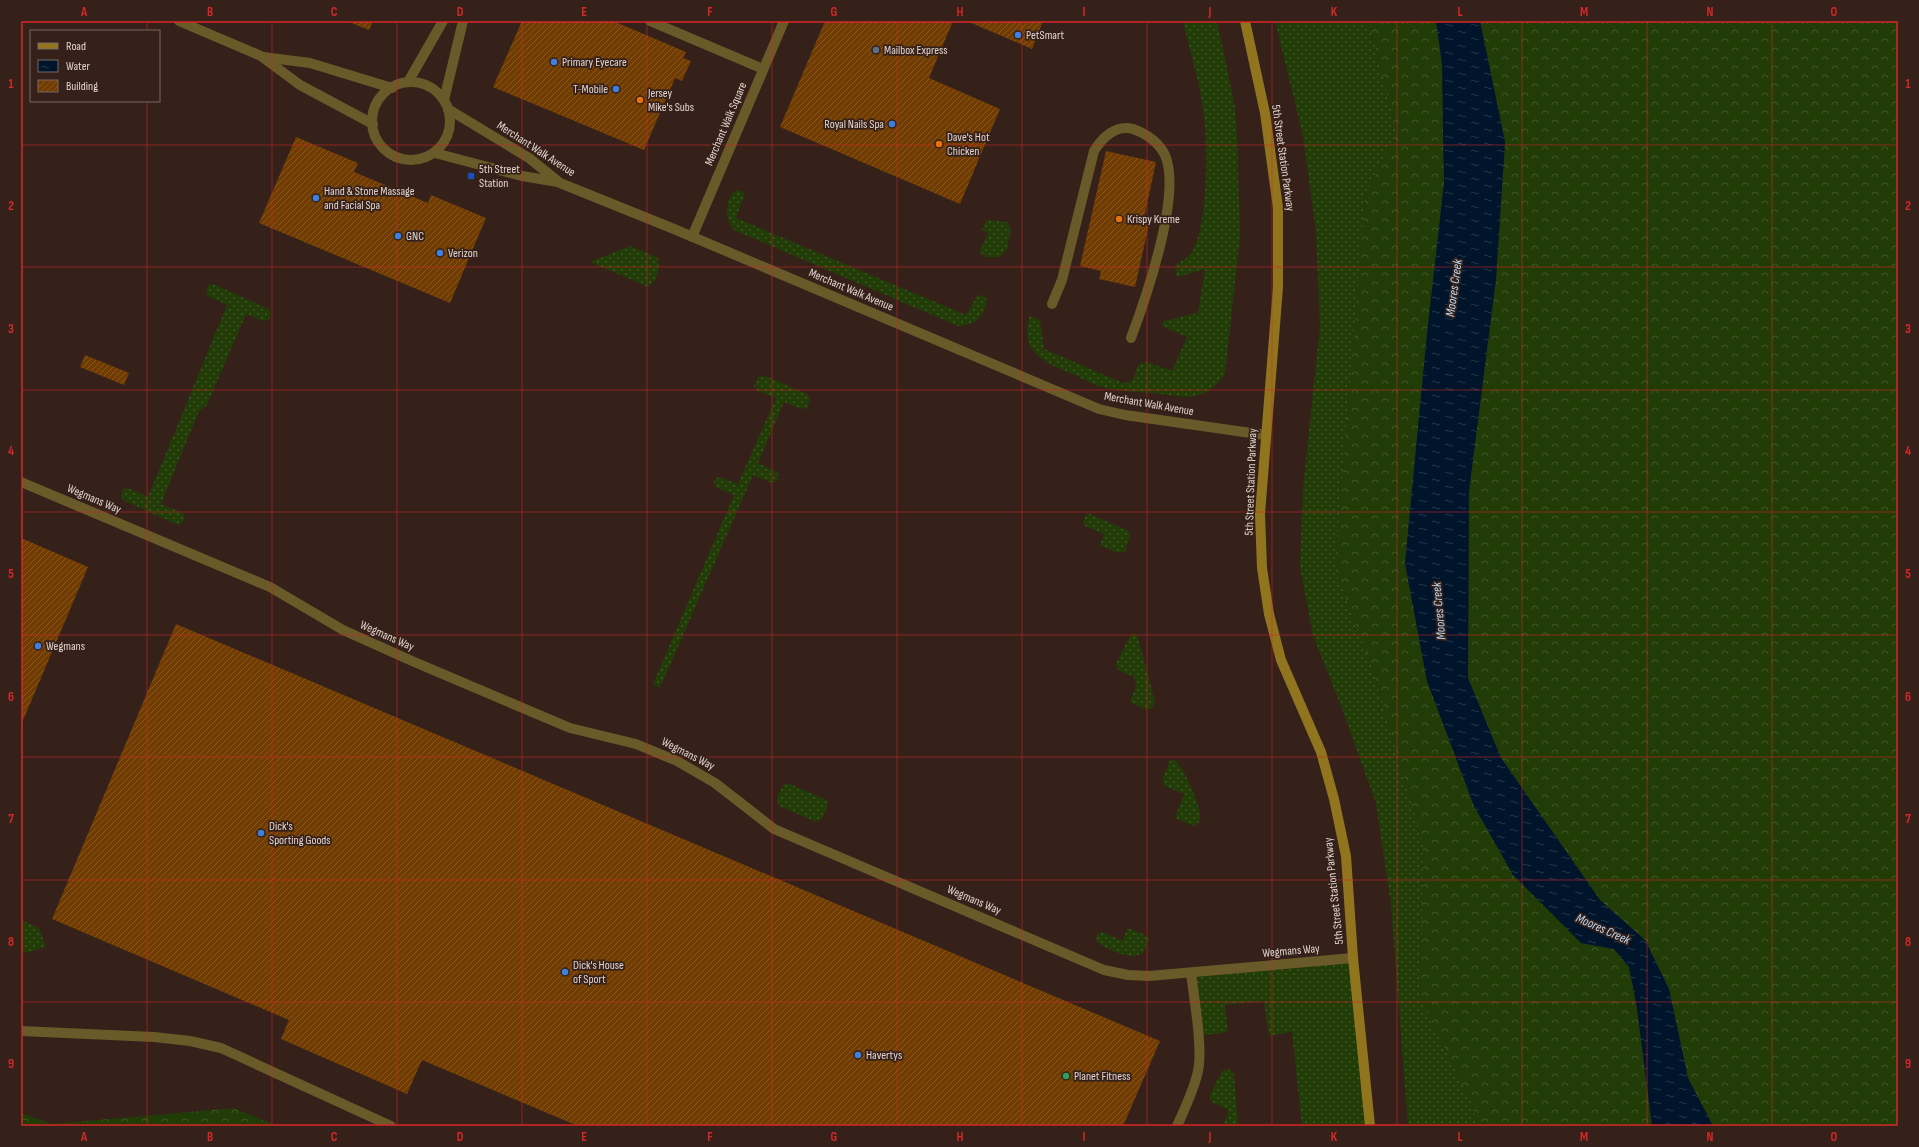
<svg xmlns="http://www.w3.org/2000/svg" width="1919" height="1147" viewBox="0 0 1919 1147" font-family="'Sofia Sans Condensed',sans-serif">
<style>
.grass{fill:url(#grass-dots)}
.forest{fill:url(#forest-crowns)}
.water{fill:url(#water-ripples)}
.building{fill:url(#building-hatch)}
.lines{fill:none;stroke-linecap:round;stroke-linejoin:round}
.lane{stroke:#6a5929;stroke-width:10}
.street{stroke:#6a5929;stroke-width:10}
.secondary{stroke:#90751e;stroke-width:10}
.grid{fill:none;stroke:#d62828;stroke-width:1;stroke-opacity:0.55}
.shop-dot{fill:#3f7fe0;stroke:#352119;stroke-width:1.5}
.service-dot{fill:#5c6f8a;stroke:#352119;stroke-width:1.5}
.food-dot{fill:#e8710a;stroke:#352119;stroke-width:1.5}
.transit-dot{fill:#1a4fb4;stroke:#352119;stroke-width:1.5}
.leisure-dot{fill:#2e9e5b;stroke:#352119;stroke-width:1.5}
.labels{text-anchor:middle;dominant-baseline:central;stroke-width:3.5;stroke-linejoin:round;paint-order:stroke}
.poi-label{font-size:12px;fill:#e1d3ce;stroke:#352119;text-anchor:start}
.street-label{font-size:12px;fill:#e1d3ce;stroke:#352119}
.water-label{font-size:13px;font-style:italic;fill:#b9d6f3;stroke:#352119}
.neatline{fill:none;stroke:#d62828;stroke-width:1.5}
.grid-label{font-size:13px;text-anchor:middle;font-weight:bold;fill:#d62828}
</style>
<defs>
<pattern id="grass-dots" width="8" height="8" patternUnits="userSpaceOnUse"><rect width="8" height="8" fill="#213c07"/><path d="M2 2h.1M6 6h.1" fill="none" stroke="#41572a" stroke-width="1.8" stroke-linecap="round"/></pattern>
<pattern id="forest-crowns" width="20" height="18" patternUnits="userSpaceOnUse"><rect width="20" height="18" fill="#213c07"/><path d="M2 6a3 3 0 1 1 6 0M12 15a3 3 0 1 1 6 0" fill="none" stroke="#41572a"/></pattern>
<pattern id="water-ripples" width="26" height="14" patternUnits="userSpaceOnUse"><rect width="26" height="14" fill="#00152c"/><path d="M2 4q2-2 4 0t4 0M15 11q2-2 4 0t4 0" fill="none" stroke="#253649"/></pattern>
<pattern id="building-hatch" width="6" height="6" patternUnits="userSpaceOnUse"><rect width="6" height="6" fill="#703c01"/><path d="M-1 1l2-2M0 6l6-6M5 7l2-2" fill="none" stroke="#845725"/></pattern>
</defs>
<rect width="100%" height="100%" fill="#352119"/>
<g class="grass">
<path d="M1183,21H1217L1235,107L1237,134L1240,237L1225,373C1218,385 1208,393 1195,396C1184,398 1171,395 1161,394C1143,392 1124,392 1106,388C1096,386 1085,380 1075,375C1048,364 1017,352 1030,316L1040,320L1044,349L1123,383L1132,381L1139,364L1147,362L1172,371L1187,337L1162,326L1164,321L1198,313L1205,269L1177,277L1175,270L1178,263C1184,260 1188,258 1192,252C1208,225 1208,148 1204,117C1201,85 1190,52 1183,21Z"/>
<path d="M1275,21H1368L1397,132L1365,196L1335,569L1372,667L1423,843L1421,1000L1471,1102L1478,1126H1408L1391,904L1376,803L1342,709L1313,635L1300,567L1303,488L1320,326L1316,231L1303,136Z"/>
<path d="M738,190L745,193L736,218L966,315L977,296L983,295L987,299C984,317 976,325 958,326L734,230C724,216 725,207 733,192Z"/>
<path d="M987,220L1007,222L1011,229L1007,250L999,257H986L979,252L988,233L982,230Z"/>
<path d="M630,246L658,258C660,268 658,281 648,287L590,262Z"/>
<path d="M213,284L269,309L271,314L269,320L263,321L246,314L207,405L199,411L161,504L183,513L185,518L182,523L178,525L123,500L121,495L123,489L128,488L148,497L227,305L208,296L206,291L208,285Z"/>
<path d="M765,376L807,394L810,399L807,408L801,409L784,402L758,463L777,472L779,476L777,481L772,483L753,475L660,688L653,684L734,495L716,487L714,482L716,478L720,477L738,484L776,398L758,391L754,386L758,377Z"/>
<path d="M1090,514L1129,531L1130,536L1125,552L1118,553L1100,545L1104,534L1085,526L1083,521L1086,515Z"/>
<path d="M1131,634H1136L1138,638L1155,702L1152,708L1147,710L1130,702L1136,686L1134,677L1118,670L1116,664Z"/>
<path d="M1170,760H1175C1184,768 1202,807 1200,820C1199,823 1197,825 1194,826L1175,818L1184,794L1165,786L1162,780Z"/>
<path d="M788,783L826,800L828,805L822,819L817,822L779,806L777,798L783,785Z"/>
<path d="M21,920L39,928L46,947L21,954Z"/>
<path d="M1128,928L1145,935L1149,940L1143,953C1140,954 1136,956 1133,956C1124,957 1099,946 1095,939L1098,934L1103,932L1122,941Z"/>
<path d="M1353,958L1370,1126H1302L1292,1032L1269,1036L1264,1001L1225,1005L1228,1032L1197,1036L1191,973Z"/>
<path d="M1229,1069L1234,1074L1238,1126H1223L1229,1110L1211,1102L1210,1095L1222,1071Z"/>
</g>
<g class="forest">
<path d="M1368,21H1436L1442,64L1444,183L1405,563L1427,681L1474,806L1581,943L1614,949L1629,967L1637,1008L1652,1126H1478L1471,1102L1421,1000L1423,843L1372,667L1335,569L1365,196L1397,132Z"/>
<path d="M1480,21H1898V1126H1713L1688,1078L1669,989L1645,940L1600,900L1501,758L1468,678L1469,491L1496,279L1505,142Z"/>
<path d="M234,1108L277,1126H21V1113L52,1124Z"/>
</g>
<path class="water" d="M1436,21H1480L1505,142L1496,279L1469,491L1468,678L1501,758L1600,900L1645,940L1669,989L1688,1078L1713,1126H1652L1637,1008L1629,967L1614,949L1581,943L1513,875L1474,806L1427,681L1405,563L1427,333L1444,183L1442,64Z"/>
<g class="building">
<path d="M347,21H373L369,30Z"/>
<path d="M522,21H613L686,52L683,58L691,61L682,81L675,78L644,150L493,87Z"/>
<path d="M825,21H953L929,78L1000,109L960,204L780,127Z"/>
<path d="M967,21H1043L1032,49Z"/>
<path d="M296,137L358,163L354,172L428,203L431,195L486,218L450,303L259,223Z"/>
<path d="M1106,151L1156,162L1144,218L1150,220L1135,287L1099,279L1101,271L1080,266Z"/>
<path d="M85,355L129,373L124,385L80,367Z"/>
<path d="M21,538L88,567L21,725Z"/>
<path d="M176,624L1160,1041L1123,1126H578L422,1060L407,1094L281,1039L289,1020L52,919Z"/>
</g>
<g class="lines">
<g class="lane">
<path d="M650,21L763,69"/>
<path d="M408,82L443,21"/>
<path d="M444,100L463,21"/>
<path d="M692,237L784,21"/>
<path d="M1052,304L1062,280L1094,151C1102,138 1116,124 1133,129C1147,134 1158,141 1165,155C1182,194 1146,298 1131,338"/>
<path d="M21,1031L154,1037L190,1041L221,1048L391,1126"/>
<path d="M1177,1126C1185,1108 1194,1090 1198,1071C1203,1047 1194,999 1191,973"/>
</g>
<g class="street">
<path d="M179,21L261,56L300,85L373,124"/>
<path d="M263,57L310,63L392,88"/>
<circle cx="411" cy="121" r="39"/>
<path d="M448,109L529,158L560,183L674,229L1099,409L1125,415L1265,435"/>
<path d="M435,153L522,176L558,182"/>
<path d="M21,482L270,587L343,630L412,661L570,728L636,744L677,761L715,783L774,829L1104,970L1128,975L1149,976L1353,958"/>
</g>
<path class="secondary" d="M1245,21L1265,113L1278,208V287L1260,514L1262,568L1269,614L1281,660L1321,752L1334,799L1346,856L1353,958L1370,1126"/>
</g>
<path class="grid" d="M147,21V31M272,21V1126M397,21V1126M522,21V1126M647,21V1126M772,21V1126M897,21V1126M1022,21V1126M1147,21V1126M1272,21V1126M1397,21V1126M1522,21V1126M1647,21V1126M1772,21V1126M147,101V1126M21,145H1898M21,267H1898M21,390H1898M21,512H1898M21,635H1898M21,757H1898M21,880H1898M21,1002H1898"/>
<g class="shop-dot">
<circle cx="1018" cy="35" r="4"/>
<circle cx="554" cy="62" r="4"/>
<circle cx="616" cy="89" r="4"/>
<circle cx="892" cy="124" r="4"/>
<circle cx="316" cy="198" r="4"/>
<circle cx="398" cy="236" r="4"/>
<circle cx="440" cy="253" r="4"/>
<circle cx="38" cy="646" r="4"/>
<circle cx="261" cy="833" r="4"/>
<circle cx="565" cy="972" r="4"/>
<circle cx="858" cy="1055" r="4"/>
</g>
<circle class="service-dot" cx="876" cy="50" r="4"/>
<g class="food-dot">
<circle cx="640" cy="100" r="4"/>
<circle cx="939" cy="144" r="4"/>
<circle cx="1119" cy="219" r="4"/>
</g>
<rect class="transit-dot" x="467" y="172" width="8" height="8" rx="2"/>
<circle class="leisure-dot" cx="1066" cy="1076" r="4"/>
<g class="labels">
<g class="poi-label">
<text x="1026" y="35">PetSmart</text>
<text x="884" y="50">Mailbox Express</text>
<text x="562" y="62">Primary Eyecare</text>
<text x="608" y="89" text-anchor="end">T-Mobile</text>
<text x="648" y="93">Jersey<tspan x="648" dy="14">Mike's Subs</tspan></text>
<text x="884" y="124" text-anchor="end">Royal Nails Spa</text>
<text x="947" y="137">Dave's Hot<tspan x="947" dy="14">Chicken</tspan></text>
<text x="479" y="169">5th Street<tspan x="479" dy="14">Station</tspan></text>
<text x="324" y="191">Hand &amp; Stone Massage<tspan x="324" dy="14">and Facial Spa</tspan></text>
<text x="1127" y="219">Krispy Kreme</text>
<text x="406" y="236">GNC</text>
<text x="448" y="253">Verizon</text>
<text x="46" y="646">Wegmans</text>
<text x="269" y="826">Dick's<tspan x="269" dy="14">Sporting Goods</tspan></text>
<text x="573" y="965">Dick's House<tspan x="573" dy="14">of Sport</tspan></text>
<text x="866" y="1055">Havertys</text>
<text x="1074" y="1076">Planet Fitness</text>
</g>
<g class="street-label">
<text transform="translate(726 124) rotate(-67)">Merchant Walk Square</text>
<text transform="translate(536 149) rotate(33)">Merchant Walk Avenue</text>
<text transform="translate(1283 158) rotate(82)">5th Street Station Parkway</text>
<text transform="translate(851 290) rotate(23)">Merchant Walk Avenue</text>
<text transform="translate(1149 404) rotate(10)">Merchant Walk Avenue</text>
<text transform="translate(1251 482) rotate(-88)">5th Street Station Parkway</text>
<text transform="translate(94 499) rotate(23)">Wegmans Way</text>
<text transform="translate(387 636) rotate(24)">Wegmans Way</text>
<text transform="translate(688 754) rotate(27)">Wegmans Way</text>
<text transform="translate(1334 891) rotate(-96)">5th Street Station Parkway</text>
<text transform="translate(974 900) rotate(23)">Wegmans Way</text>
<text transform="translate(1291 951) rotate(-5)">Wegmans Way</text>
</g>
<g class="water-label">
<text transform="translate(1454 288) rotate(-82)">Moores Creek</text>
<text transform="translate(1439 611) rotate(-95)">Moores Creek</text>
<text transform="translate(1603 929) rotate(24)">Moores Creek</text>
</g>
</g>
<rect width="1919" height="1147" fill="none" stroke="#352119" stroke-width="44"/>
<rect x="30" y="30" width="130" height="72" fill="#352119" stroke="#7a6861"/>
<rect x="38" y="43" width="20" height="6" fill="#90751e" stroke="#7a6861"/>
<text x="66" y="50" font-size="12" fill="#e1d3ce">Road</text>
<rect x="38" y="60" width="20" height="12" fill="url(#water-ripples)" stroke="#7a6861"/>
<text x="66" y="70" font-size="12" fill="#e1d3ce">Water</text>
<rect x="38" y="80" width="20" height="12" fill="url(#building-hatch)" stroke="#7a6861"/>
<text x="66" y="90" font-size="12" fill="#e1d3ce">Building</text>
<rect x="22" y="22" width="1875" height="1103" class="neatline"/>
<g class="grid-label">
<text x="84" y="16">A</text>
<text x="210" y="16">B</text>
<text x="334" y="16">C</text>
<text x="460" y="16">D</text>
<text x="584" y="16">E</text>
<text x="710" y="16">F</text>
<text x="834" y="16">G</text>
<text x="960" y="16">H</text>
<text x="1084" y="16">I</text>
<text x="1210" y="16">J</text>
<text x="1334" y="16">K</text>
<text x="1460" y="16">L</text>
<text x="1584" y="16">M</text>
<text x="1710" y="16">N</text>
<text x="1834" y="16">O</text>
<text x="11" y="88">1</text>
<text x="1908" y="88">1</text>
<text x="11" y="210">2</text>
<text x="1908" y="210">2</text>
<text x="11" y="333">3</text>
<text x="1908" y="333">3</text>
<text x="11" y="455">4</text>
<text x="1908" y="455">4</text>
<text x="11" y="578">5</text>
<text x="1908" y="578">5</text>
<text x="11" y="701">6</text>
<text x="1908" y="701">6</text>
<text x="11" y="823">7</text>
<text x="1908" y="823">7</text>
<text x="11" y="946">8</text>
<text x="1908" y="946">8</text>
<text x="11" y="1068">9</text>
<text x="1908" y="1068">9</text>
<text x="84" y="1141">A</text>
<text x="210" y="1141">B</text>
<text x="334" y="1141">C</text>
<text x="460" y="1141">D</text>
<text x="584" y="1141">E</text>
<text x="710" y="1141">F</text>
<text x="834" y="1141">G</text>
<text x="960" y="1141">H</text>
<text x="1084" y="1141">I</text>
<text x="1210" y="1141">J</text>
<text x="1334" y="1141">K</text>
<text x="1460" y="1141">L</text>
<text x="1584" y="1141">M</text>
<text x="1710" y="1141">N</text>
<text x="1834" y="1141">O</text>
</g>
</svg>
